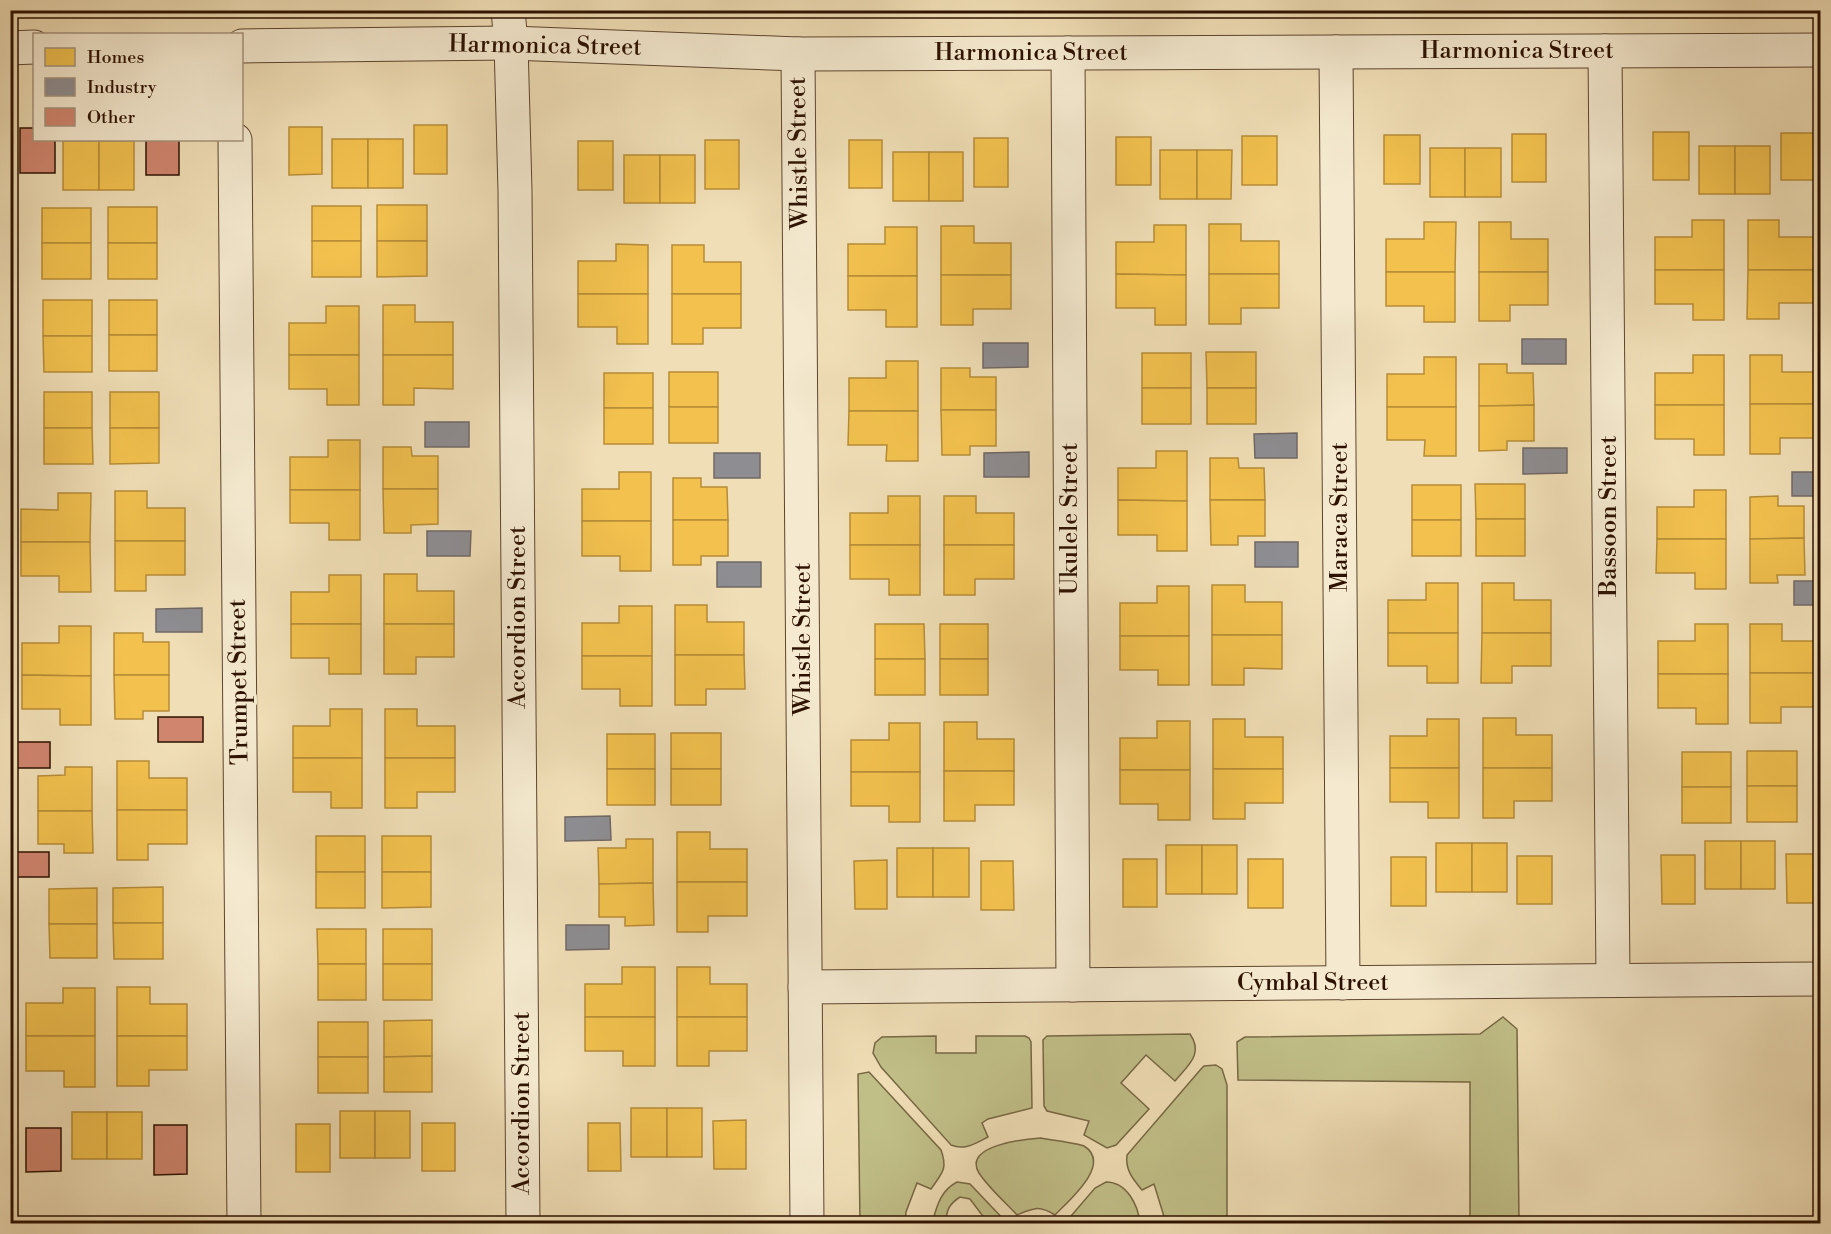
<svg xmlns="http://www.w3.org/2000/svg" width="1831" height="1234" viewBox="0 0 1831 1234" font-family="'Libre Bodoni',serif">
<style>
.green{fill:#c1bf88;stroke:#776844;stroke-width:1.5}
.homes{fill:#f2c14e;stroke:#b78c37;stroke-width:1.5}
.industry{fill:#8d8d92;stroke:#706866;stroke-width:1.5}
.building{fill:#d0856f;stroke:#2d1201;stroke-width:1.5}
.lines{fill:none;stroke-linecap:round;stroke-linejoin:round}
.minor-casing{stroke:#5e452e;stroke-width:35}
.minor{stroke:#f5ead0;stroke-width:33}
.labels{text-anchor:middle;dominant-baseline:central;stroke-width:6;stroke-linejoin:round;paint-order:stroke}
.street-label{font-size:24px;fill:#2d1201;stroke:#f5ead0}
</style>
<rect width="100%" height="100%" fill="#f0deb6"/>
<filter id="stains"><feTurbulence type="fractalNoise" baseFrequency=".00333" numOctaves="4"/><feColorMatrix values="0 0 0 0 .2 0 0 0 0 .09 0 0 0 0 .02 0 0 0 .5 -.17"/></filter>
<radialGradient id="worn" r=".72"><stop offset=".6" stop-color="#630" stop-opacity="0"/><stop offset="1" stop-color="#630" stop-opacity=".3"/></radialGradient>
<g class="green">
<path d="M1503,1017L1517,1029L1519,1223H1470V1082L1238,1080L1237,1042L1245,1037L1480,1034Z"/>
<path d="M1190,1034C1204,1054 1188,1065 1175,1081L1146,1055L1121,1083L1149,1109L1116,1145L1107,1148L1084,1135L1089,1121L1047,1111L1044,1106L1043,1040L1047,1036Z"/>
<path d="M936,1036V1053H976V1036H1025L1029,1038L1031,1042L1032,1108L988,1119L982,1123L988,1137C976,1143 965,1151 951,1145L881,1067L873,1053L875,1043L882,1037Z"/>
<path d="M1216,1065L1222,1069L1227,1085V1223H1166L1154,1184L1142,1190C1133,1179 1125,1170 1127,1155L1201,1069L1204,1066Z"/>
<path d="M869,1072L941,1150C948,1169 942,1173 931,1189L917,1183L906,1212L905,1223H860L858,1074Z"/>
<path d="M1041,1138C1050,1140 1077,1143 1084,1146C1113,1164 1068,1201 1055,1215C1039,1205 1034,1208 1017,1215C1005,1202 988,1187 979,1173C962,1145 1026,1139 1041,1138Z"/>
<path d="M957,1182L970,1184L1007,1223H992L982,1215L970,1199L960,1197C949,1204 946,1211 946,1223H932C937,1206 940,1191 957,1182Z"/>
<path d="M1106,1182C1127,1182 1138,1205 1140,1223H1065L1095,1188Z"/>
</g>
<g class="homes">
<rect x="414" y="125" width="33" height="49"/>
<path d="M289,127H322V174L289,175Z"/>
<rect x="1653" y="132" width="36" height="48"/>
<rect x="1781" y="133" width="35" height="47"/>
<rect x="1512" y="134" width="34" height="48"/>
<rect x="1384" y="135" width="36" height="49"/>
<rect x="1242" y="136" width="35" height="49"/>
<rect x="1116" y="137" width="35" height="48"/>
<rect x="974" y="138" width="34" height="49"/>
<rect x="332" y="139" width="36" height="49"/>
<rect x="368" y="139" width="35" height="49"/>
<rect x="705" y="140" width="34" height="49"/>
<rect x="849" y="140" width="33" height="48"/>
<rect x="63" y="141" width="36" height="49"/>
<rect x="99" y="141" width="35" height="49"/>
<rect x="578" y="141" width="35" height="49"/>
<rect x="1699" y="146" width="36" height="48"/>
<rect x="1735" y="146" width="35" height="48"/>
<rect x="1430" y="148" width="35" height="49"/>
<rect x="1465" y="148" width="36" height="49"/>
<rect x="1160" y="150" width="37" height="49"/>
<path d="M1197,150H1232L1231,199H1197Z"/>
<rect x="893" y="152" width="36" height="49"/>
<rect x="929" y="152" width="34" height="49"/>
<rect x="624" y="155" width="36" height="48"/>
<rect x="660" y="155" width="35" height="48"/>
<rect x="377" y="205" width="50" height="36"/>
<rect x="312" y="206" width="49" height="35"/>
<rect x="108" y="207" width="49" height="36"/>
<rect x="42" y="208" width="49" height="35"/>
<path d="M1692,220H1724V270H1655V237H1692Z"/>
<path d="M1748,220H1779V237H1817V270H1748Z"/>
<path d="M1424,222H1456L1455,272H1386V239H1424Z"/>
<path d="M1479,222H1511V239H1548V272H1479Z"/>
<path d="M1209,224H1241V241H1279V274H1209Z"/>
<path d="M1154,225H1186V275L1116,274V242H1154Z"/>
<path d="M941,226H974V243H1011V275H941Z"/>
<path d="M885,227H917V276H848V244H885Z"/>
<rect x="312" y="241" width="49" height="36"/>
<path d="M377,241H427V276L377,277Z"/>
<rect x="42" y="243" width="49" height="36"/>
<rect x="108" y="243" width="49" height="36"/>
<path d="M616,244L648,245V294H578V261H616Z"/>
<path d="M672,245H704V262H741V294H672Z"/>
<path d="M1655,270H1724V320H1693V304H1655Z"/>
<path d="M1748,270H1817V303H1779V319H1747Z"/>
<path d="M1386,272H1455V322H1424V306H1386Z"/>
<path d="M1479,272H1548V305H1510V321H1479Z"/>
<path d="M1116,274L1186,275V325H1155V308H1116Z"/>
<path d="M1209,274H1279V308H1241V324H1209Z"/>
<path d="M941,275H1011V309H973V325H941Z"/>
<path d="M848,276H917V327H886V310H848Z"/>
<path d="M578,294H648V344H617V327H578Z"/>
<path d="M672,294H741V328H703V344H672Z"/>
<rect x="43" y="300" width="49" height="36"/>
<rect x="109" y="300" width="48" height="35"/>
<path d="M383,305H415V322H453V355H383Z"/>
<path d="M326,306H359V355H289V323H326Z"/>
<rect x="109" y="335" width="48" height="36"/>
<path d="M43,336H92V372H44Z"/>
<path d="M1206,352H1256V388H1207Z"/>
<rect x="1142" y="353" width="49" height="35"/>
<path d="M289,355H359V405H327V389H289Z"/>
<path d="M383,355H453V389L414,388V405H383Z"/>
<path d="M1693,355H1724V405H1655V373H1693Z"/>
<path d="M1750,355H1782V372H1819V404H1750Z"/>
<path d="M1424,357H1456V407H1387V374H1424Z"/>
<path d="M886,361H918V411H849V378H886Z"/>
<path d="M1479,364H1507V373H1533L1534,405L1479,406Z"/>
<path d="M941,368H970V377H996V410H941Z"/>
<rect x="669" y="372" width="49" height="35"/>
<rect x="604" y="373" width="49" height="35"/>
<rect x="1142" y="388" width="49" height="36"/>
<rect x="1207" y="388" width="49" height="36"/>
<rect x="44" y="392" width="48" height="36"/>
<rect x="110" y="392" width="49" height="36"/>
<path d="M1750,404H1819V438H1780V454H1750Z"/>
<path d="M1534,405V441H1507V450L1479,451V406Z"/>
<path d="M1655,405H1724V455H1694V439H1655Z"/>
<rect x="669" y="407" width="49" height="36"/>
<path d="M1387,407H1456V456H1424L1425,440H1387Z"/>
<rect x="604" y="408" width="49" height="36"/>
<path d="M941,410H996V446H970V455H942Z"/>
<path d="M849,411H918V461H886L887,445H848Z"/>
<path d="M44,428H92L93,464H44Z"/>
<path d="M110,428H159V463L110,464Z"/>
<path d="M328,440H360V490H290V457H328Z"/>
<path d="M383,447H411L412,456H438V489H383Z"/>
<path d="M1156,451H1187V501L1118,500V468H1156Z"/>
<path d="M1210,458H1238L1239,468H1264L1265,500H1210Z"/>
<path d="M619,472H651V521H582V489H619Z"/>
<path d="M673,478H701V487H727L728,520H673Z"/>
<path d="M1475,484H1525V519H1476Z"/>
<rect x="1412" y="485" width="49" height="35"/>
<path d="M383,489H438V524L411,525V533H384Z"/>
<path d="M290,490H360V540H329V523H290Z"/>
<path d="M1694,490H1726V539H1657V507H1694Z"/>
<path d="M115,491H147V508H185V541H115Z"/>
<path d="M58,493H91L90,542H21V509L58,510Z"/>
<path d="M888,496H920V545H850V513H888Z"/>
<path d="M944,496H976V513H1014V545H944Z"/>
<path d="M1778,496V506H1804V538L1750,539V497Z"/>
<path d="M1118,500L1187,501V551H1157V535H1118Z"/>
<path d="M1210,500H1265V536H1238V545H1211Z"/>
<rect x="1476" y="519" width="49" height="37"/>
<path d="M673,520H728V556H701V565H673Z"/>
<rect x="1412" y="520" width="49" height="36"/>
<path d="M582,521H651V571H620V556H582Z"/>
<path d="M1804,538L1805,575H1777L1778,583H1750V539Z"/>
<path d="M1657,539H1726V589H1695V573H1656Z"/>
<path d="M115,541H185V575H146V591H115Z"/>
<path d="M21,542H90L91,592H59V576H21Z"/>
<path d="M850,545H920V595H889V579H850Z"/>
<path d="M944,545H1014V579H975V595H944Z"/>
<path d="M384,574H417V591H454V624H384Z"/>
<path d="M329,575H361V624H291V592H329Z"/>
<path d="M1426,583H1458V633H1388V600H1426Z"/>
<path d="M1482,583H1514V600H1551V633H1482Z"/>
<path d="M1212,585H1245V602H1282V635H1212Z"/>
<path d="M1157,586H1189V636H1120V603H1157Z"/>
<path d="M675,605H707V622H744V655H675Z"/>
<path d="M619,606H652V656H582V623H619Z"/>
<path d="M291,624H361V674H329V658H291Z"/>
<path d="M384,624H454V657H416V674H384Z"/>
<path d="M875,624H924L925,659H875Z"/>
<rect x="940" y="624" width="48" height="35"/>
<path d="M1695,624H1728V674H1658V641H1695Z"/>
<path d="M1750,624H1782V641H1819V673H1750Z"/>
<path d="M59,626H91V676L22,675V643H59Z"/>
<path d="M114,633H143V642H169V675H114Z"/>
<path d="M1388,633H1458V683H1427V666H1388Z"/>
<path d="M1482,633H1551V666H1512V683H1481Z"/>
<path d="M1212,635H1282V669L1244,668V685H1212Z"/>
<path d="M1120,636H1189V685H1158V670H1120Z"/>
<path d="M675,655H744L745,689H706V705H675Z"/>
<path d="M582,656H652V706H620V689H582Z"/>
<rect x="875" y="659" width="50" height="36"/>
<rect x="940" y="659" width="48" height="36"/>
<path d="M1750,673H1819V707H1781V723H1750Z"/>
<path d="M1658,674H1728V724H1696V708H1658Z"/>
<path d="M22,675L91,676V725H60V709H22Z"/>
<path d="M114,675H169V711H143V719H115Z"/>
<path d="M330,709H362V758H293V726H330Z"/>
<path d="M385,709H417V726H455V758H385Z"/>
<path d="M1483,718H1516V735H1552V768H1483Z"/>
<path d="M1213,719H1245V737H1283V769H1213Z"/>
<path d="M1427,719H1459V768H1390V736H1427Z"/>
<path d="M1157,721H1190V770H1120V738H1157Z"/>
<path d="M944,722H977V739H1014V771H944Z"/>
<path d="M889,723H920V772H851V740H889Z"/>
<rect x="671" y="733" width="50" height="36"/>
<rect x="607" y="734" width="48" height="35"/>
<rect x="1747" y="751" width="50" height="35"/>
<rect x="1682" y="752" width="49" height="35"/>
<path d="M293,758H362V808H331V792H293Z"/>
<path d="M385,758H455V792H417V808H385Z"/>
<path d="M117,761H149V778H187V810H117Z"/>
<path d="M65,767H92V811H38V776L65,775Z"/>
<path d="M1390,768H1459V818H1428V802H1390Z"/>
<path d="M1483,768H1552V801H1514V818H1483Z"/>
<rect x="607" y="769" width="48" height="36"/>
<rect x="671" y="769" width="50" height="36"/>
<path d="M1213,769H1283V803H1245V819H1213Z"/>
<path d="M1120,770H1190V820H1158V804H1120Z"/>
<path d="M944,771H1014V805H975V821H944Z"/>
<path d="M851,772H920V822H889V806H851Z"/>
<rect x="1747" y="786" width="50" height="36"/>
<rect x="1682" y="787" width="49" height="36"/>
<path d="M117,810H187V844H148V860H117Z"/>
<path d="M38,811H92L93,853H64V844H38Z"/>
<path d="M677,832H710V849H747V882H677Z"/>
<rect x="316" y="836" width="49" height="36"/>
<rect x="382" y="836" width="49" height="36"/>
<path d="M626,839H653V883L599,884L598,848H626Z"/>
<rect x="1705" y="841" width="36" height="48"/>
<rect x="1741" y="841" width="34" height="48"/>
<rect x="1436" y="843" width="36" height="49"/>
<rect x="1472" y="843" width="35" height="49"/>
<rect x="1166" y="845" width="36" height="49"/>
<rect x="1202" y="845" width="35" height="49"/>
<rect x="897" y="848" width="36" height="49"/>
<rect x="933" y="848" width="36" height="49"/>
<path d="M1786,854H1819L1820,903H1787Z"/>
<path d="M1661,855H1695V904H1662Z"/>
<rect x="1517" y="856" width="35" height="48"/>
<rect x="1391" y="857" width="35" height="49"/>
<rect x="1123" y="859" width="34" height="48"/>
<rect x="1248" y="859" width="35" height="49"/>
<path d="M887,860V909H855L854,861Z"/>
<path d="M981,861H1013L1014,910H981Z"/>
<rect x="316" y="872" width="49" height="36"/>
<path d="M382,872H431V907L382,908Z"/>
<path d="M677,882H747V916H708V932H677Z"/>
<path d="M653,883L654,925L625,926V917H599V884Z"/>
<path d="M163,887V923H113V888Z"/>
<path d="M97,888V924H49V889Z"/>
<path d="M113,923H163V959H114Z"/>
<path d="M49,924H97V958H50Z"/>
<path d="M317,929H366V964H318Z"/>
<rect x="383" y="929" width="49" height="35"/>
<rect x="318" y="964" width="48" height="36"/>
<rect x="383" y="964" width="49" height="36"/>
<path d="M622,967H655V1017H585V984H622Z"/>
<path d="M677,967H710V984H747V1017H677Z"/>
<path d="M117,987H150V1004H187V1036H117Z"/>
<path d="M63,988H95V1036H26V1003H63Z"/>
<path d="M585,1017H655V1066H623V1051H585Z"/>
<path d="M677,1017H747V1051H709V1066H677Z"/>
<path d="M432,1020V1056L384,1057V1021Z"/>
<rect x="318" y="1022" width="50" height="35"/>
<path d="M26,1036H95V1087H64V1071H26Z"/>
<path d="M117,1036H187V1070H149V1086H117Z"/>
<path d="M432,1056V1092H384V1057Z"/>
<rect x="318" y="1057" width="50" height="36"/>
<rect x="631" y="1108" width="36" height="49"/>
<rect x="667" y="1108" width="35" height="49"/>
<rect x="340" y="1111" width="35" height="47"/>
<rect x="375" y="1111" width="35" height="47"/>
<rect x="72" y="1112" width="35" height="47"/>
<rect x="107" y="1112" width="35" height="47"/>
<path d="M746,1120V1169H714L713,1121Z"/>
<rect x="422" y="1123" width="33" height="48"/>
<path d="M588,1123H620L621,1171H588Z"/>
<rect x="296" y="1124" width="34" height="48"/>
</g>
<g class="industry">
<rect x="1522" y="339" width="44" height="25"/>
<path d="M983,343H1028V367L983,368Z"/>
<rect x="425" y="422" width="44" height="25"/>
<path d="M1297,433V458H1255L1254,434Z"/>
<path d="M1523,448H1567V473L1523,474Z"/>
<path d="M1029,452V477H984V453Z"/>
<rect x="714" y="453" width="46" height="25"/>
<rect x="1792" y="472" width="28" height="24"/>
<path d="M427,531H471L470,556H427Z"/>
<rect x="1255" y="542" width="43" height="25"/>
<rect x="717" y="562" width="44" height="25"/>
<rect x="1794" y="581" width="26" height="24"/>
<path d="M202,608V632H156V609Z"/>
<path d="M610,816L611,840L565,841V817Z"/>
<path d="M566,925H609V949L566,950Z"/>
</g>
<g class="building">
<path d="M20,128H34V140H55V173H20Z"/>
<rect x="146" y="140" width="33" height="35"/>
<rect x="158" y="717" width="45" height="25"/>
<rect x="10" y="742" width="40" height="26"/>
<rect x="10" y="852" width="39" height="25"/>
<path d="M154,1125H187V1174L154,1175Z"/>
<path d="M26,1128H61V1171L26,1172Z"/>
</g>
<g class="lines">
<defs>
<g id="minor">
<path d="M508,10L511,43L515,191L523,1224"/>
<path d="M242,46L511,43L798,54L1820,50"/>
<path d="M10,48L34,47"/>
<path d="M1605,51L1613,980"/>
<path d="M1336,52L1343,983"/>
<path d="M1068,53L1073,985"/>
<path d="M798,54L807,1224"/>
<path d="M235,140L244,1224"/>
<path d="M805,987L1820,979"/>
</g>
</defs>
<use href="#minor" class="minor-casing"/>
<use href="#minor" class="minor"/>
</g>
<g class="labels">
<g class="street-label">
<text transform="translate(545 46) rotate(1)">Harmonica Street</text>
<text x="1517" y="51">Harmonica Street</text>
<text x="1031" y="53">Harmonica Street</text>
<text transform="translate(799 153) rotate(-91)">Whistle Street</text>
<text transform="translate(1609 516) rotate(-90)">Bassoon Street</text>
<text transform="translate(1340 517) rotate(-90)">Maraca Street</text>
<text transform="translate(1070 519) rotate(-90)">Ukulele Street</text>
<text transform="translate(518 617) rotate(-90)">Accordion Street</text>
<text transform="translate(803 639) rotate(-90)">Whistle Street</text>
<text transform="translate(239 682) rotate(-91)">Trumpet Street</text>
<text x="1313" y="983">Cymbal Street</text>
<text transform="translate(522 1103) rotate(-90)">Accordion Street</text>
</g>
</g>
<rect width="1831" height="1234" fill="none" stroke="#f0deb6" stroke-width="36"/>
<rect x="12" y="12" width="1807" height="1210" fill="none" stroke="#2d1201" stroke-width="3"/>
<rect x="18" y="18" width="1795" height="1198" fill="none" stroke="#2d1201" stroke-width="1.5"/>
<rect x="33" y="33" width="210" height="108" fill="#f5ead0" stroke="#a5947d" stroke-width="1.5"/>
<rect x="45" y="48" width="30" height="18" fill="#f2c14e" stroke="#a5947d" stroke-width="1.5"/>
<text x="87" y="63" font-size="18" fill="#2d1201">Homes</text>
<rect x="45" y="78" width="30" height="18" fill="#8d8d92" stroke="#a5947d" stroke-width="1.5"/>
<text x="87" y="93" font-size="18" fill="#2d1201">Industry</text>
<rect x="45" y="108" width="30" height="18" fill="#d0856f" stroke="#a5947d" stroke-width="1.5"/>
<text x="87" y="123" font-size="18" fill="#2d1201">Other</text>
<rect width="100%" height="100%" filter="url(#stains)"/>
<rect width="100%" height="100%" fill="url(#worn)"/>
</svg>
